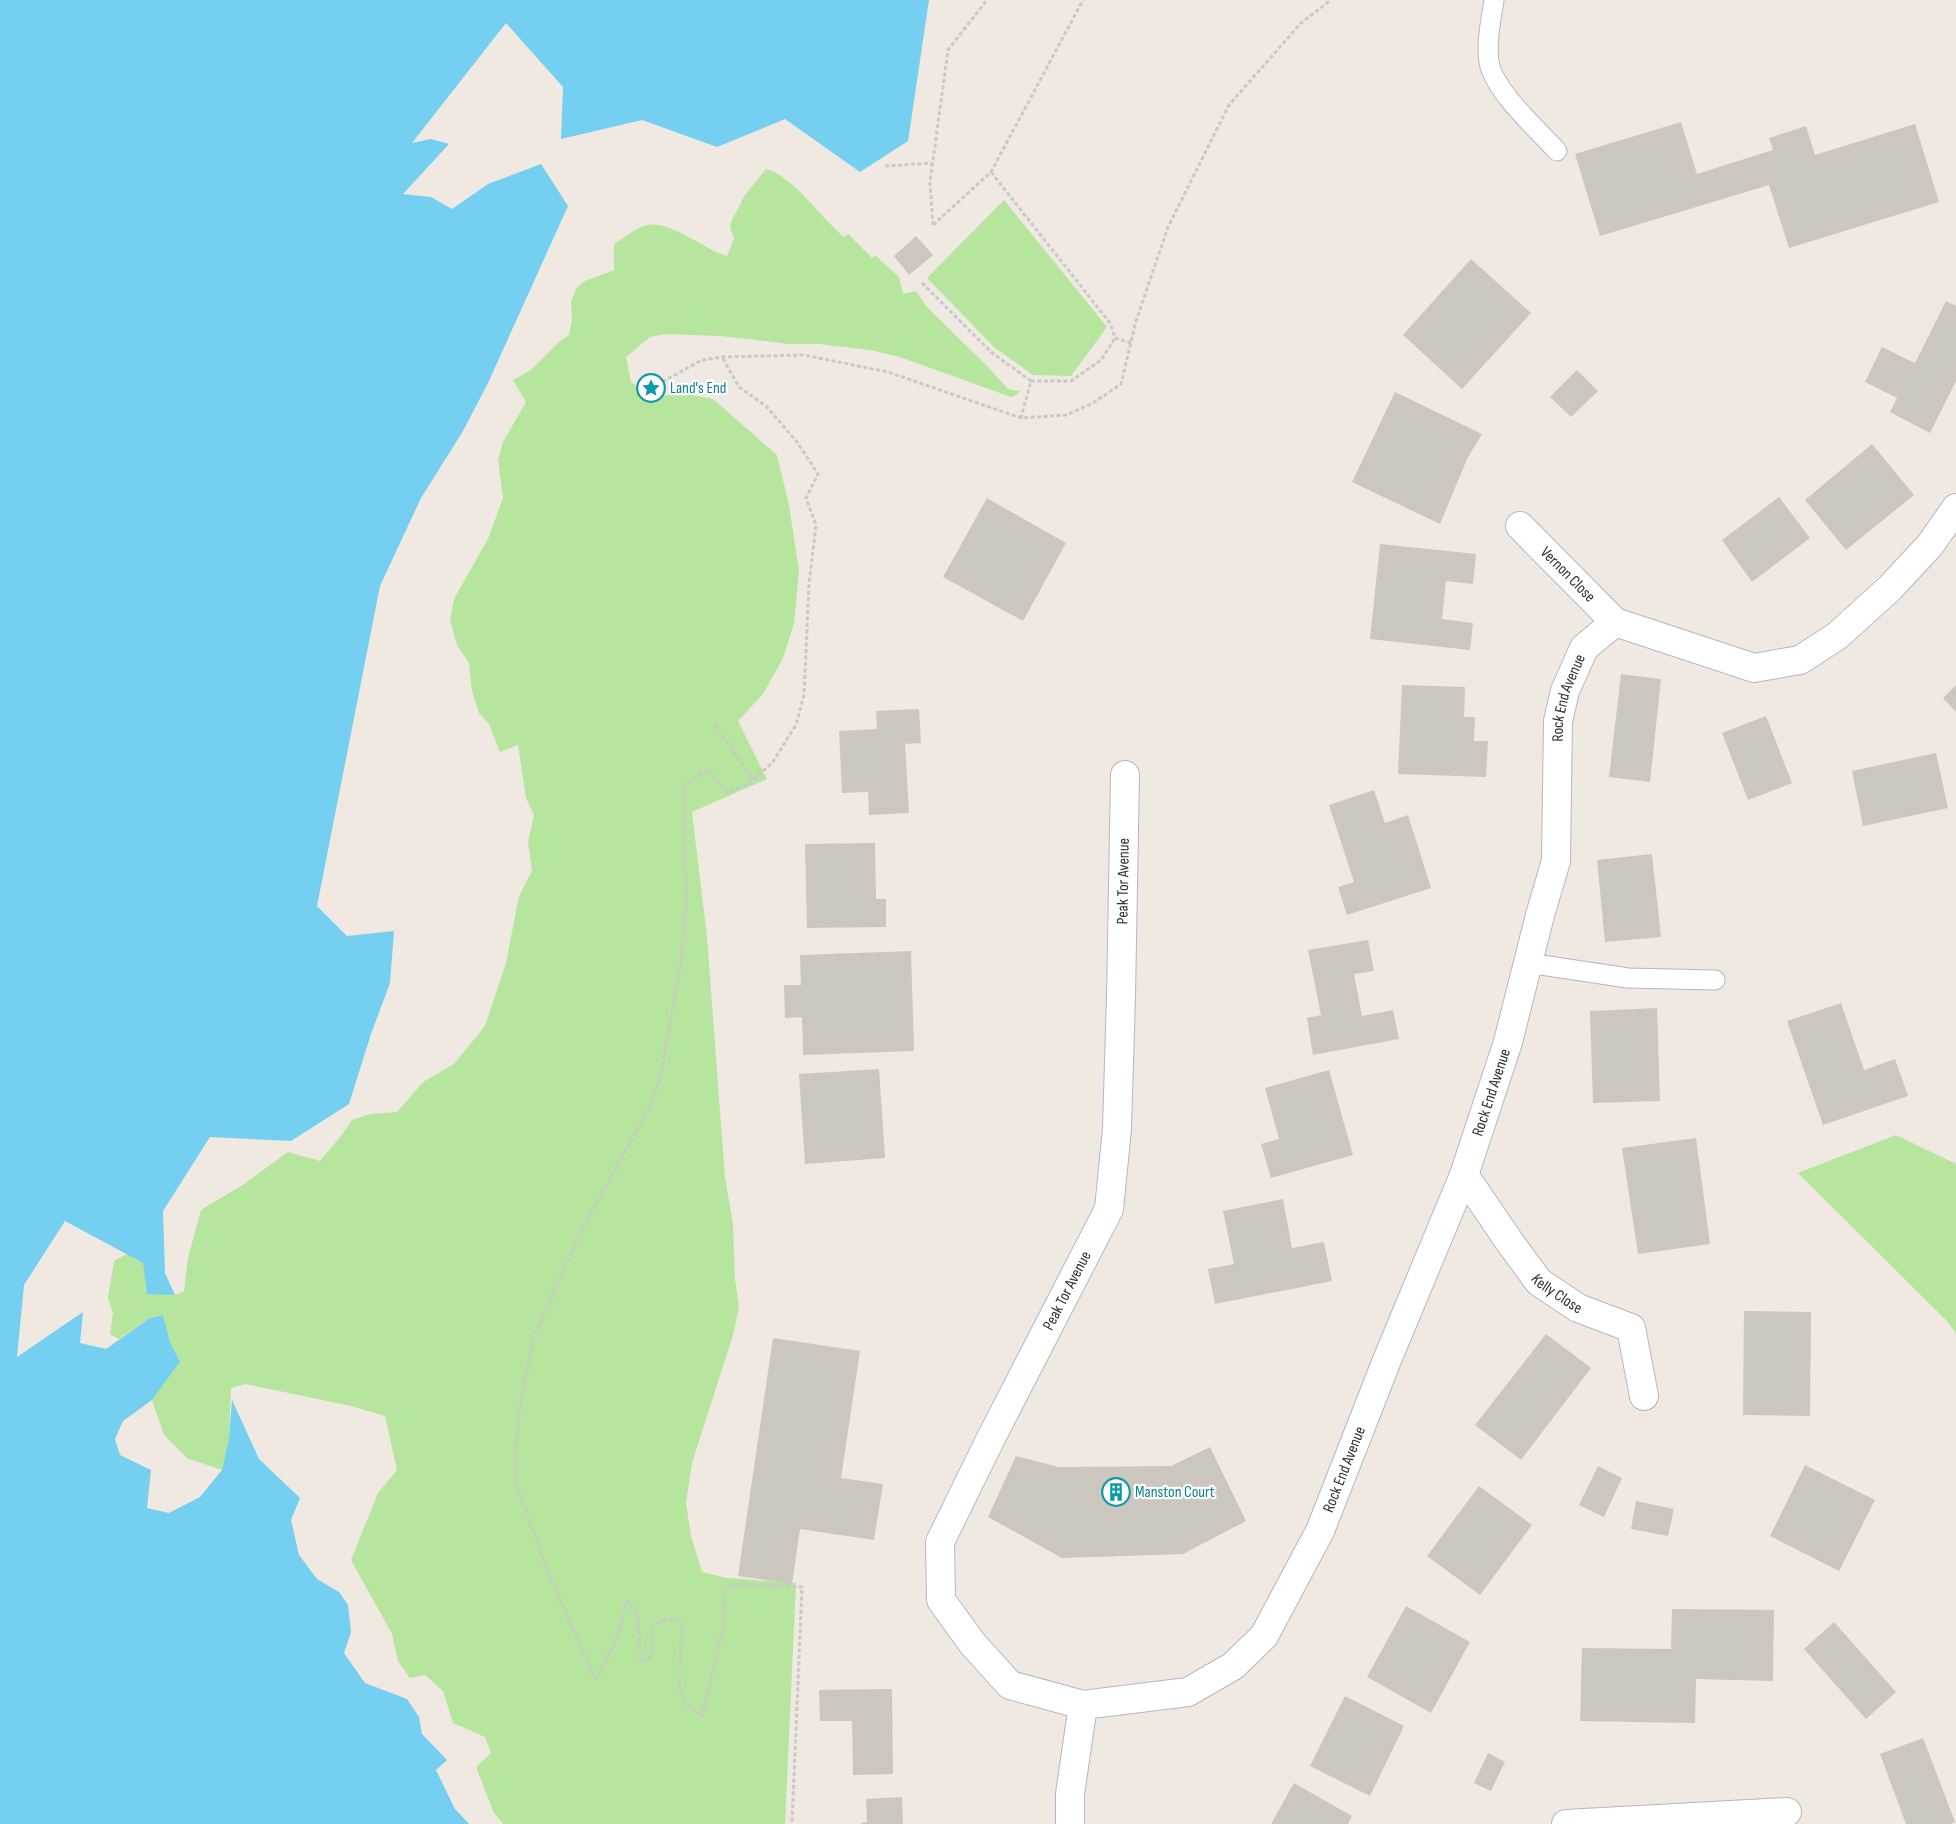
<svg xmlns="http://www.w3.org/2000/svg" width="1956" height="1824" viewBox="0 0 1956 1824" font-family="'Sofia Sans Condensed',sans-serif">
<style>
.green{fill:#b6e59e}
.water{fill:#75cff0}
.building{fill:#cbc7bf}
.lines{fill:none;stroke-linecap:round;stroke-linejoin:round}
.service-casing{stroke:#b4b7c1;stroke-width:21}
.minor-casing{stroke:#b4b7c1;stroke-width:30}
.path{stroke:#c9c9c9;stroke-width:3;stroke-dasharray:4 2.5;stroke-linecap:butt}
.service{stroke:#fff;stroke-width:19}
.minor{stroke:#fff;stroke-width:28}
.labels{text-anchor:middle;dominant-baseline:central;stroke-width:4.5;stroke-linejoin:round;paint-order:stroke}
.culture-label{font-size:16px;fill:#0d838f;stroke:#fff;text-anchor:start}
.street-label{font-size:16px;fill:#2e2e2e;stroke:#fff}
</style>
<rect width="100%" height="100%" fill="#efe9e1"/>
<g class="green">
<path d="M766,169C792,175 822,219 844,237L848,234L872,258L875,255L899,277L903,294L916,291L927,307L990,369L1008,389L1020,391L1017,395L1011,397L900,357L870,350L819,344H789L721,336L665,334L650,337L626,357L631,382L653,399L678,392L713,399L777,455L789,505L799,571L794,623L783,658L763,694L738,721L767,779L692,812L707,937L725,1178L733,1224L735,1279L739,1307L733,1335L692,1463L686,1503L691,1536L702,1572L727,1578L796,1583L785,1824H503L494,1813L476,1767L491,1753L485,1737L453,1723L443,1691L425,1675L410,1678L398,1661L392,1634L351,1560L378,1493L397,1470L385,1416L351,1406L245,1384L231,1388L229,1438L222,1470L187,1458L164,1435L152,1400L180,1362L170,1342L163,1315L150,1318L119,1339L110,1334L113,1313L108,1298L114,1261L127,1254L143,1263L175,1295L184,1291L188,1258L201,1210L244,1184L288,1152L320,1161L341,1136L352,1120L371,1114L397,1112L423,1082L454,1064L485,1026L506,963L519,896L532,871L528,842L534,815L526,798L518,745L500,752L489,724L479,713L472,691L469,663L457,645L450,620L454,599L488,539L503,498L498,460L503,442L526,402L513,380L531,370L560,341L569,335L572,319L571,301L577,287L585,281L614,270V244C624,238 637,227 648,225C672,221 704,250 727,256L734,238L730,227L732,220L745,195Z"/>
<path d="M1004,200L1107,327L1071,376L1033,375L994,347L927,278Z"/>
<path d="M1896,1135L1956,1164V1333L1946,1320L1798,1173Z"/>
</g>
<path class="water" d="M0,0H929L908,141L860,172L785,119L717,147L642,120L561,139L563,87L506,23L412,143L431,139L449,144L403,194L431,197L452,209L488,184L541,164L568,206L488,383L463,431L421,498L380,586L317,906L347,936L394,931L390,983L371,1034L349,1104L291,1141L210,1137L163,1211L165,1273L175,1295L147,1294L143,1263L65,1221L24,1285L17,1357L83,1312L80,1343L106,1349L150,1318L163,1315L170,1342L180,1362L152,1400L123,1421L115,1439L120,1455L151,1470L147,1508L169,1513L200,1497L222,1470L229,1438L232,1400L259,1459L300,1498L291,1520L299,1555L317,1579L339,1592L348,1605L351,1632L344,1653L365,1683L407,1699L419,1717L422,1734L447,1760L436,1770L455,1809L469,1824H0Z"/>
<g class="building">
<path d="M1681,122L1697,174L1773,150L1769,138L1806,126L1815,155L1915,124L1939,202L1789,248L1769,185L1600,236L1575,154Z"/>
<path d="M916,236L933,255L909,275L894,256Z"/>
<path d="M1471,259L1531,313L1462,389L1403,335Z"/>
<path d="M1946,301L1956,306V381L1930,433L1890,412L1897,398L1865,382L1882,347L1915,363Z"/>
<path d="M1577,370L1598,391L1571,417L1550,397Z"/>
<path d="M1395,392L1482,434L1467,459L1440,524L1352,482Z"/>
<path d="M1872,444L1914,495L1846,550L1805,500Z"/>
<path d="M1779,497L1810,538L1752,582L1722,540Z"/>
<path d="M987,498L1066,543L1023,621L943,577Z"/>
<path d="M1380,544L1476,554L1473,584L1446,581L1442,619L1473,623L1470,650L1370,639Z"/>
<path d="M1621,674L1661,679L1650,782L1609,777Z"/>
<path d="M1402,685L1465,687L1464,717H1475L1474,741H1488L1486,777L1398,774Z"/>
<path d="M1956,685V712L1943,698Z"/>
<path d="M919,709L921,743L905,744L909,813L869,815L868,792L842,793L839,731L877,729L876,711Z"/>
<path d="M1766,716L1792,783L1748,800L1722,733Z"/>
<path d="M1936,753L1948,808L1863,826L1852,771Z"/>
<path d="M1374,790L1385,823L1408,815L1431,888L1347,915L1338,887L1354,882L1329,805Z"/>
<path d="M875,843L876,899H886V927L807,928L805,844Z"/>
<path d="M1652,854L1661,937L1605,942L1597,860Z"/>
<path d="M1368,940L1374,971L1354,974L1362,1016L1393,1010L1399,1039L1313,1055L1307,1018L1321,1015L1308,950Z"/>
<path d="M911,951L914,1051L803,1055L802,1017L785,1018L784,985H801L800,955Z"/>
<path d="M1841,1003L1864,1070L1895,1059L1908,1096L1823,1125L1787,1021Z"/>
<path d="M1657,1008L1660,1101L1593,1103L1590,1011Z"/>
<path d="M879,1069L885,1158L805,1164L799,1074Z"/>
<path d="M1329,1070L1353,1155L1271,1178L1261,1144L1279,1139L1265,1088Z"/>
<path d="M1696,1138L1710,1244L1638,1254L1622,1148Z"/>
<path d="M1283,1199L1292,1248L1324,1242L1332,1281L1215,1304L1208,1269L1234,1264L1223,1211Z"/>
<path d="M1744,1311L1811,1312L1810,1416L1743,1415Z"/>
<path d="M1546,1334L1591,1368L1521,1460L1475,1425Z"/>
<path d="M773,1338L860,1351L841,1478L883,1484L874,1540L800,1529L792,1584L738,1576Z"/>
<path d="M1210,1447L1246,1521L1183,1554L1062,1558L988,1517L1016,1456L1059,1467L1171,1466Z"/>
<path d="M1805,1465L1875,1500L1839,1571L1770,1536Z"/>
<path d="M1598,1466L1622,1478L1604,1517L1579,1505Z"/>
<path d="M1479,1486L1532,1525L1480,1595L1427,1556Z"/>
<path d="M1636,1501L1674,1509L1668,1536L1631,1529Z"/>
<path d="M1406,1606L1470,1642L1431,1713L1367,1677Z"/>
<path d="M1672,1609L1774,1610L1773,1681L1696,1679L1695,1723L1580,1721L1582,1648L1671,1649Z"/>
<path d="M1834,1622L1896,1692L1866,1719L1804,1649Z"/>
<path d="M892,1689L893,1774L853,1775L852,1721H820L819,1690Z"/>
<path d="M1345,1696L1404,1726L1370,1796L1310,1766Z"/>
<path d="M1923,1738L1955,1822L1950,1824H1906L1880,1754Z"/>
<path d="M1488,1753L1505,1762L1491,1791L1474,1783Z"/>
<path d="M1294,1783L1352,1816L1348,1824H1271Z"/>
<path d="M902,1797L903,1824H861V1823L867,1822L866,1799Z"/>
</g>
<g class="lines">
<defs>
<g id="service">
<path d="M1494,0C1491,20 1486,42 1489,62C1494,91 1537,129 1557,151"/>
<path d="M1528,963L1628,978L1715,980"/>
</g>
<g id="minor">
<path id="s1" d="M1520,526L1615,622"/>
<path id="s2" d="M1464,1175L1511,1244L1539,1282L1578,1308L1631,1328L1644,1396"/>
<path id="s3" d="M1083,1705L1010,1685L972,1643L941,1600L940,1542L991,1438L1109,1209L1117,1129L1121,996L1125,775"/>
<path id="s4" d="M1070,1824V1794L1083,1705L1188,1692L1233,1666L1264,1636L1320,1531L1387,1360L1464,1175L1508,1042L1540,915L1556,861L1558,721L1565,691L1584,648L1615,622L1754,668L1800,660L1837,636L1890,588L1930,545L1956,508"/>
<path d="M1566,1824L1787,1812"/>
</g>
</defs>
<use href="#service" class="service-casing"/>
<use href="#minor" class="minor-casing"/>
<g class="path">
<path d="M885,166L932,163"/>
<path d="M991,172L1110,323L1115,338"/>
<path d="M933,225L991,172L1083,0"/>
<path d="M933,225L930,182L948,50L987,0"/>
<path d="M922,283L991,352L1031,381L1021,418"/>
<path d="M1115,338L1131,343"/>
<path d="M1031,381H1071L1101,360L1115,338"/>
<path d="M651,388L702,360L722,357L804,355L888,372L1021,418L1066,415L1093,403L1121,384L1136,321L1168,227L1229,105L1301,23L1331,0"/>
<path d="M715,725L753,780"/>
<path d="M628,1600L637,1615L641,1661L651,1657L653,1625L668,1619L682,1622L679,1691L688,1705L702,1717L724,1624L725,1586L743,1584L802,1587L792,1824"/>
<path d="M596,1680L544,1563L516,1481L518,1416L533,1339L580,1233L648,1110L660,1080L681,961L686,898L683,786L708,769L727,793L753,780L772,763L796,725L804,695L809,584L816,525L806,498L818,474L797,442L766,406L739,387L722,357"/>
<path d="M596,1680L615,1642L627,1601"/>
</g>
<use href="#service" class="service"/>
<use href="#minor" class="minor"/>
</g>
<defs>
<symbol id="sight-ring" viewBox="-11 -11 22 22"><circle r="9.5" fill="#fff" stroke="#0f9aa8" stroke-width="1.5"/><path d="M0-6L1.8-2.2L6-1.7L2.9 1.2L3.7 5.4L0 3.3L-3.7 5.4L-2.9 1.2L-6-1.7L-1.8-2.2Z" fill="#0f9aa8"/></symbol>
<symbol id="building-ring" viewBox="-11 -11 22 22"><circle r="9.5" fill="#fff" stroke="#0f9aa8" stroke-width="1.5"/><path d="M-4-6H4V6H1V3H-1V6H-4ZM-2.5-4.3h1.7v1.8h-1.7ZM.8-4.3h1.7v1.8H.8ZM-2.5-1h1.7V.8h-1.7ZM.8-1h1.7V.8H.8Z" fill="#0f9aa8"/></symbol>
</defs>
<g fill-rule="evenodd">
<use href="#sight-ring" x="635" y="372" width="32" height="32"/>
<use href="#building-ring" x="1100" y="1476" width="32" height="32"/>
</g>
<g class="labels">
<g class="culture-label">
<text x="670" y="388">Land's End</text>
<text x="1135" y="1492">Manston Court</text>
</g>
<g class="street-label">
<text stroke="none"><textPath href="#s1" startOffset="68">Vernon Close</textPath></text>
<text stroke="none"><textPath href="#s4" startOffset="1316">Rock End Avenue</textPath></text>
<text stroke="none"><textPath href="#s3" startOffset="945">Peak Tor Avenue</textPath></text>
<text stroke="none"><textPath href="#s4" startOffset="911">Rock End Avenue</textPath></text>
<text stroke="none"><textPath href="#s3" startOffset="525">Peak Tor Avenue</textPath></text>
<text stroke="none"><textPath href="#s2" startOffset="152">Kelly Close</textPath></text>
<text stroke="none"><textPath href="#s4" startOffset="506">Rock End Avenue</textPath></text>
</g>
</g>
</svg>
